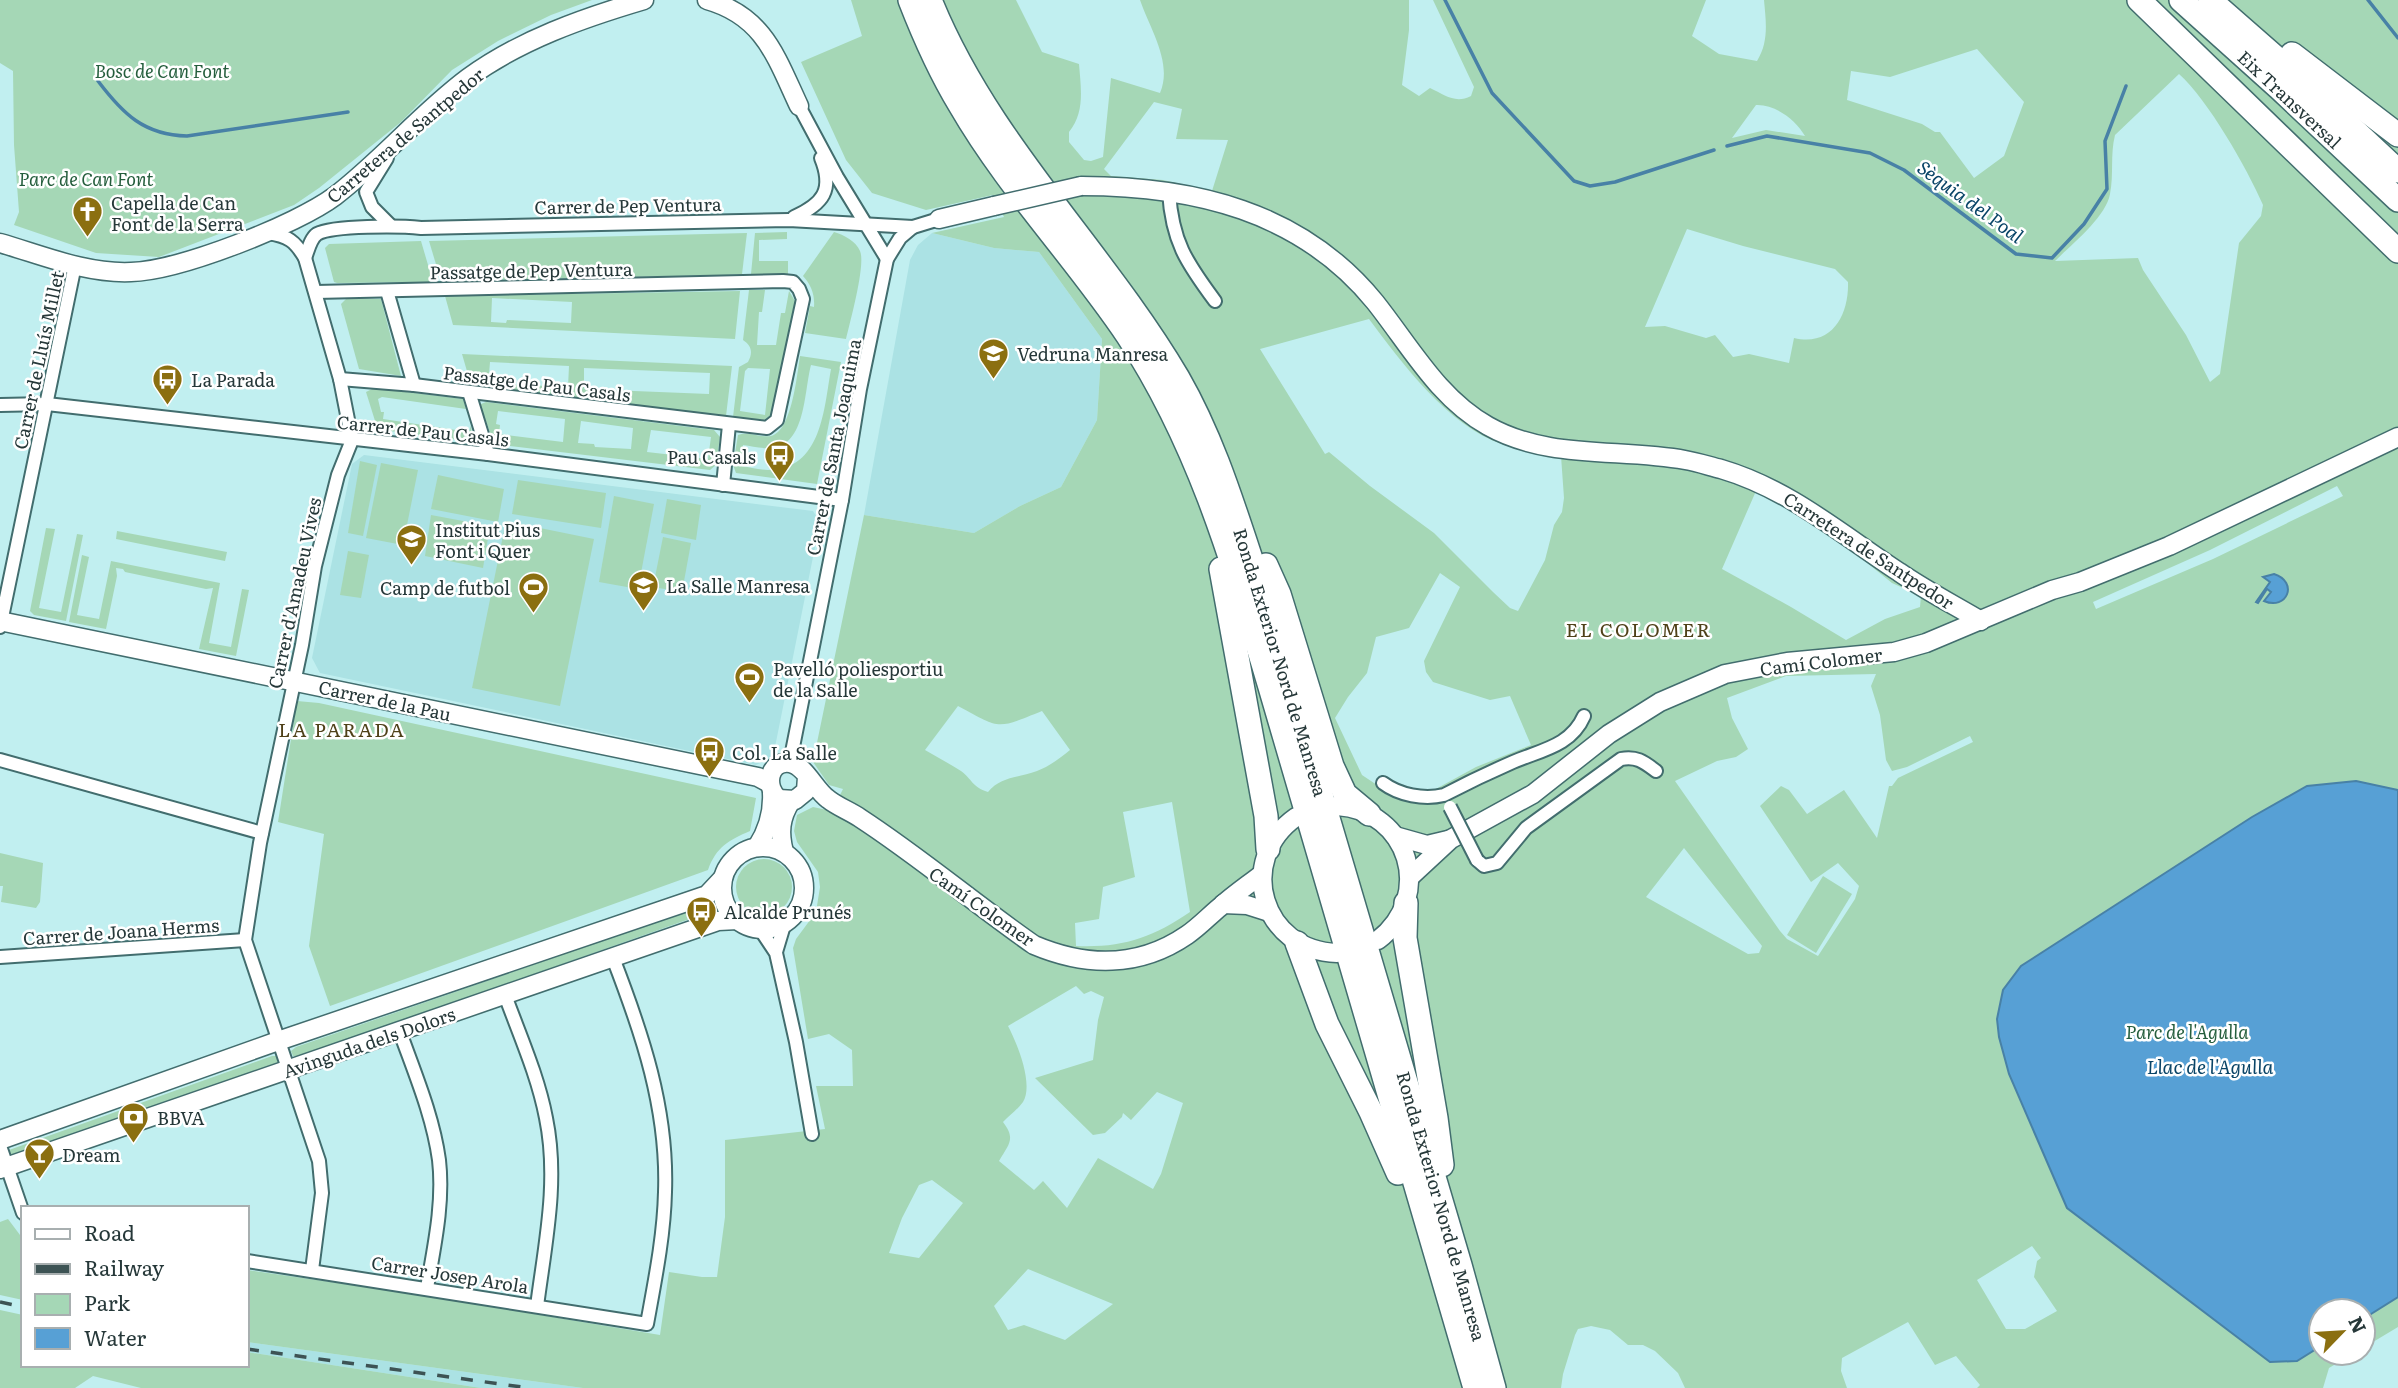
<svg xmlns="http://www.w3.org/2000/svg" width="2398" height="1388" viewBox="0 0 2398 1388" font-family="Literata,serif">
<style>
.built{fill:#abe2e4}
.green{fill:#a5d7b6;fill-rule:evenodd}
.water{fill:#57a0d5;stroke:#4881a6;stroke-width:2}
.lines{fill:none;stroke-linecap:round;stroke-linejoin:round}
.stream{stroke:#4881a6;stroke-width:3.5}
.street-casing{stroke:#426d6e;stroke-width:16}
.secondary-casing{stroke:#426d6e;stroke-width:21}
.highway-casing{stroke:#426d6e;stroke-width:26}
.street{stroke:#fff;stroke-width:12}
.secondary{stroke:#fff;stroke-width:18}
.highway{stroke:#fff;stroke-width:23}
.rail{stroke:#3d5354;stroke-width:3.5;stroke-dasharray:12 12;stroke-linecap:butt}
.street-bridge-casing{stroke:#426d6e;stroke-width:16;stroke-linecap:butt}
.secondary-bridge-casing{stroke:#426d6e;stroke-width:21;stroke-linecap:butt}
.street-bridge{stroke:#fff;stroke-width:12}
.secondary-bridge{stroke:#fff;stroke-width:18}
.labels{text-anchor:middle;dominant-baseline:central;stroke-width:5;stroke-linejoin:round;paint-order:stroke}
.park-label{font-size:18px;font-style:italic;fill:#255e3d;stroke:#fff}
.street-label{font-size:18px;fill:#263839;stroke:#fff}
.poi-label{font-size:18px;fill:#263839;stroke:#fff;text-anchor:start}
.water-label{font-size:19px;font-style:italic;fill:#094467;stroke:#fff}
.neighbourhood-label{font-size:19px;letter-spacing:2px;fill:#4f4119;stroke:#fff}
</style>
<rect width="100%" height="100%" fill="#c1eff0"/>
<g class="built">
<path d="M932,233L994,248L1039,252L1102,339L1097,420L1061,487L1020,506L974,533L864,515L910,260L918,245Z"/>
<path d="M364,455L813,511L820,522L773,757L756,765L320,673L312,658L352,464Z"/>
<path d="M247,1342L583,1388H481L247,1352Z"/>
</g>
<g class="green">
<path d="M0,0H592L551,15L498,41L452,70L401,122L319,188L294,205L159,257L96,253L14,225L19,212L14,145L13,71L0,63Z"/>
<path d="M851,0H1016L1042,52L1079,64C1081,89 1085,112 1069,132V142L1084,160L1091,161L1103,157L1111,78L1160,93C1173,63 1150,29 1140,0H1409V30L1402,85L1419,96L1430,88C1445,95 1455,104 1471,96L1474,87L1433,0H1706L1692,36L1719,54L1757,61C1769,42 1766,22 1764,0H2398V1327L2363,1348V1311H2321V1353H2354L2329,1368L2323,1388H1977L1980,1385L1956,1356L1935,1365L1908,1322L1842,1358L1841,1371L1847,1388H1685L1678,1373L1655,1351L1643,1345H1628L1610,1330L1591,1326L1578,1329L1575,1335L1563,1374L1561,1388H583L247,1342V1270L415,1294L660,1335L669,1272L702,1277H717L725,1217V1140L825,1129L816,1086H853L852,1050L829,1034L808,1039L793,948L796,939L816,912L820,887L818,872L797,842L794,831L797,815L813,807L832,811L843,789L829,785L813,762L864,515L974,533L1020,506L1061,487L1097,420L1102,339L1039,252L994,248L932,233L1004,217L993,195L926,210L872,193L846,160L801,62L862,36ZM1977,49L2024,102L2004,156L1974,178L1940,132H1935L1922,124L1847,100L1851,71L1890,77ZM2179,74C2208,100 2247,168 2263,205L2261,216L2239,243L2220,374L2210,382L2186,335L2143,270L2138,258L2055,261C2071,245 2106,217 2110,194C2114,174 2110,155 2115,135ZM1154,102L1182,109L1176,139L1228,140L1212,191L1163,180L1111,176L1104,169ZM1756,105C1775,104 1796,120 1805,136L1766,130L1732,138ZM1687,229L1743,246L1835,269L1848,282C1849,315 1832,347 1794,338L1789,363L1749,354L1733,357L1715,335L1706,338L1665,326L1645,327ZM1369,319C1401,362 1449,427 1502,444C1521,450 1542,452 1561,456L1564,498L1562,512L1554,525L1545,560L1518,611L1510,608L1493,592L1434,533L1370,486L1329,452L1325,454L1260,349ZM2337,486L2343,496L2213,559L2096,609L2093,602L2210,550ZM1756,491L1819,524L1892,583L1921,596L1920,607L1885,619L1846,640L1791,607L1722,569ZM1440,573L1460,587L1424,661L1426,672L1433,682L1490,700L1510,696L1531,745L1476,767L1434,790L1423,793L1411,791L1386,777L1380,787L1362,775L1335,718L1348,697L1367,673L1376,637L1409,628ZM1876,674L1871,686L1880,715L1886,760L1892,771L1907,767L1970,736L1973,742L1898,778L1892,786H1889L1877,838L1844,790L1807,814L1789,790L1781,786L1760,806L1811,882L1838,863L1859,886L1855,899L1818,956L1787,939L1780,931L1675,781L1717,761L1736,757L1748,749L1732,718L1727,698L1786,676ZM958,706C1001,729 995,730 1042,711L1070,750C1060,758 1050,766 1037,771C1019,778 1001,776 988,792C972,787 972,779 961,771C950,764 937,757 925,750ZM1172,802L1190,912C1152,938 1122,948 1076,946L1075,923L1099,919L1103,887L1135,877L1123,812ZM1684,848L1762,946L1759,953L1748,954L1646,897ZM1076,986L1084,994L1091,991L1104,997L1098,1020L1093,1060L1035,1078L1093,1135L1105,1133L1122,1117L1123,1113L1131,1120L1157,1092L1183,1103L1161,1174L1153,1189L1098,1158L1067,1208L1043,1181L1034,1190L999,1161C1009,1144 1016,1139 1003,1122C1009,1116 1018,1109 1023,1102C1034,1084 1017,1043 1008,1026ZM932,1180L963,1203L919,1258L889,1253L902,1218L919,1185ZM2032,1246L2041,1258L2037,1261L2034,1277L2057,1311L2025,1329H2006L1977,1280ZM1028,1269L1113,1304L1065,1340L1024,1325L1008,1330L994,1306Z"/>
<path d="M787,232V239L759,240V261H788V274H751L755,233Z"/>
<path d="M834,232C844,235 856,241 860,251C866,264 850,322 846,339L805,333L810,306L814,307C815,294 811,285 803,276Z"/>
<path d="M747,233L742,274L727,275L441,281L429,241Z"/>
<path d="M421,241L433,282L337,283L334,282L325,248L329,244Z"/>
<path d="M749,290H765L762,312H759L757,345H776L781,313H785L789,291L795,301L772,414L764,420L733,417L739,367L748,362C753,353 752,346 743,340ZM748,368L770,369L765,415L740,411L745,371Z"/>
<path d="M740,291L735,339L453,325L445,296ZM492,298L572,302L571,323L507,320L506,323L491,322Z"/>
<path d="M347,298L381,299L401,376L359,369L341,304Z"/>
<path d="M462,354L732,366L726,416L495,388L505,384L568,387L569,366L490,362L488,387L471,385ZM584,368L710,373L709,394L584,389Z"/>
<path d="M800,356L841,362L817,484L736,473L733,465L738,435C749,431 760,438 771,436C792,431 797,375 800,356ZM811,365L831,369C824,408 822,470 768,470C759,470 749,467 741,466L743,445C752,446 762,449 771,448C806,446 804,391 811,365Z"/>
<path d="M374,388L463,399L466,409L382,397L378,399L381,412H384L383,419L469,432L471,425L472,437L467,441L382,430L376,424L366,392Z"/>
<path d="M486,402L714,430L720,437L716,465L710,470L494,444L481,407V404ZM498,411L565,419L563,442L499,434L500,425L496,424ZM581,421L633,428L631,449L595,447L594,444L578,443ZM651,430L711,437L708,459L647,452Z"/>
<path d="M360,461L377,465L363,536L348,533Z"/>
<path d="M381,463L418,470L403,545L366,538Z"/>
<path d="M438,475L504,489L498,522L431,509Z"/>
<path d="M518,480L606,493L601,528L512,514Z"/>
<path d="M614,496L654,504L638,589L599,582Z"/>
<path d="M667,499L701,505L696,540L661,533Z"/>
<path d="M431,515L490,526L483,568L425,556Z"/>
<path d="M506,521L594,539L560,706L472,688Z"/>
<path d="M46,528L55,529L39,608L61,612L77,534L83,535L66,621L34,615L30,611Z"/>
<path d="M117,531L227,552L225,561L116,539Z"/>
<path d="M663,537L691,543L682,592L653,587Z"/>
<path d="M348,551L369,555L361,598L340,595Z"/>
<path d="M82,555L89,557L77,615L99,619L111,561L220,583L209,643L231,647L242,589L249,590L236,656L199,649L213,588L206,589L125,572L123,569L116,568L117,576L106,629L69,622Z"/>
<path d="M297,701L319,703L756,798L750,831C729,840 716,847 708,870L330,1006L309,946L324,834L278,822Z"/>
<path d="M0,853L43,863L40,902L36,908L1,902L3,886H0Z"/>
<circle cx="764" cy="887" r="28"/>
<path d="M1823,876L1852,894L1816,953L1787,935Z"/>
<path d="M712,903L718,904L719,907L715,910L300,1057L293,1056L291,1051L296,1047Z"/>
<path d="M272,1056H276L278,1061L275,1065L18,1155H11L9,1150Z"/>
<path d="M8,1219L23,1239V1300L0,1295V1222Z"/>
<path d="M0,1310L23,1315V1365H247V1352L481,1388H141L93,1376L75,1388H0Z"/>
</g>
<g class="water">
<path d="M2274,574C2299,582 2287,611 2264,601L2271,592L2267,589L2258,603L2256,602L2270,582L2263,577Z"/>
<path d="M2356,781L2398,790V1297L2363,1319V1311H2321V1346L2297,1361L2270,1362L2067,1208L2009,1074L1999,1037L1997,1019L2003,990L2021,966L2252,817L2307,786Z"/>
</g>
<g class="lines">
<g class="stream">
<path d="M1445,0L1492,93L1574,181L1590,186L1615,182L1714,150"/>
<path d="M2368,0L2398,38"/>
<path d="M98,81C123,114 144,135 187,136L348,112"/>
<path d="M1727,146L1767,136L1870,153L1904,170L2016,254L2052,258L2084,224L2107,189L2105,141L2126,86"/>
</g>
<defs>
<g id="street">
<path d="M799,106L837,177L887,259"/>
<path d="M387,158L366,192L372,207L390,225"/>
<path d="M1169,192C1172,241 1186,262 1215,301"/>
<path d="M794,217C823,204 834,190 821,158"/>
<path d="M268,233C288,236 295,241 305,258L340,379L352,440L338,475L315,566L302,645L260,843L245,940L319,1161L322,1193L312,1270"/>
<path d="M305,258C308,251 310,239 317,234C333,225 401,226 421,228L789,220L913,227L939,219"/>
<path d="M387,291L414,385"/>
<path d="M316,292L783,281L793,282L799,289L803,299L777,420L767,428L414,385L340,379"/>
<path d="M469,392L488,454"/>
<path d="M0,405L47,404L488,454L842,500"/>
<path d="M723,485L729,425"/>
<path d="M0,627L75,265"/>
<path d="M0,760L262,833"/>
<path d="M795,764L792,752L842,500L860,389L887,259L900,238L913,227"/>
<path d="M1383,783C1399,795 1424,800 1444,795C1467,783 1490,772 1513,762C1541,750 1571,746 1584,716"/>
<path d="M1477,860L1484,866L1497,863L1526,828L1621,759C1637,756 1644,762 1656,771"/>
<path d="M760,929L776,953L796,1042L812,1134"/>
<path d="M776,952L785,922"/>
<path d="M0,957L245,940"/>
<path d="M505,995C520,1036 538,1076 546,1118C559,1181 545,1244 537,1306"/>
<path d="M400,1032C415,1074 433,1116 439,1160C444,1203 434,1247 427,1288"/>
<path d="M0,1146L23,1213"/>
<path d="M247,1261L647,1324C655,1280 664,1236 665,1192C668,1109 642,1033 613,958"/>
</g>
<g id="secondary">
<path d="M707,0C764,16 776,57 799,106"/>
<path d="M1081,186C1193,186 1301,211 1375,302C1410,346 1438,398 1488,426C1548,460 1620,448 1685,460C1697,462 1709,466 1721,469C1789,489 1841,534 1899,572C1925,590 1954,605 1981,621"/>
<path d="M939,219L994,206"/>
<path d="M0,243C42,255 86,274 131,272C179,271 296,225 335,196C382,160 421,113 468,78C520,40 583,18 644,0"/>
<path d="M0,621L758,777L769,783"/>
<path d="M807,777L806,791L795,800L779,799C764,788 768,760 790,763C805,765 815,790 828,799C838,807 850,811 860,818C920,857 975,904 1034,945C1086,967 1139,968 1187,935C1199,927 1209,916 1220,907C1233,895 1248,885 1262,874"/>
<path d="M1337,806C1409,810 1435,896 1378,940"/>
<path d="M1296,817C1235,860 1262,951 1337,953"/>
<path d="M1395,836L1427,845L1448,840"/>
<path d="M757,847C768,830 773,813 772,793"/>
<circle cx="763" cy="888" r="41"/>
<path d="M784,852C779,833 780,818 791,801"/>
<path d="M1410,877L1451,839L1533,794L1609,734L1660,702L1725,674L1787,662L1894,652L1926,643L2052,590L2080,582L2169,546L2398,437"/>
<path d="M1223,904L1247,905L1269,912"/>
<path d="M0,1140L278,1041L707,895L723,878"/>
<path d="M0,1169L718,921L738,920"/>
</g>
<g id="highway">
<path d="M910,0C924,36 940,72 960,105C1008,188 1075,257 1128,336C1200,446 1233,563 1270,687L1475,1388"/>
<path d="M930,0C987,142 1101,248 1178,378C1213,439 1233,505 1255,571L1460,1265L1494,1388"/>
<path d="M2139,0L2398,251"/>
<path d="M2181,0L2279,88L2398,200"/>
<path d="M2210,0L2290,70L2398,171"/>
<path d="M2292,54L2398,135"/>
<path d="M1266,565L1279,594L1332,766L1345,794L1369,814"/>
<path d="M1221,569L1266,816L1268,849"/>
<path d="M1406,903L1405,938L1436,1118L1442,1165"/>
<path d="M1297,943L1327,1024L1371,1112L1398,1173"/>
</g>
</defs>
<use href="#street" class="street-casing"/>
<use href="#secondary" class="secondary-casing"/>
<use href="#highway" class="highway-casing"/>
<use href="#street" class="street"/>
<use href="#secondary" class="secondary"/>
<use href="#highway" class="highway"/>
<g class="rail">
<path d="M0,1302L23,1307"/>
<path d="M247,1349L529,1388"/>
</g>
<defs>
<path id="street-bridge" d="M1450,807L1477,860"/>
<path id="secondary-bridge" d="M994,206L1081,186"/>
</defs>
<use href="#street-bridge" class="street-bridge-casing"/>
<use href="#secondary-bridge" class="secondary-bridge-casing"/>
<use href="#street-bridge" class="street-bridge"/>
<use href="#secondary-bridge" class="secondary-bridge"/>
</g>
<defs>
<symbol id="church-pin" viewBox="-11 -11 22 30"><path d="M0 17L-7.5 6A9.5 9.5 0 1 1 7.5 6Z" fill="#8b6f10" stroke="#fff"/><path d="M-1.2-6h2.4v3.5h3.3v2.4h-3.3V6h-2.4V-.1h-3.3v-2.4h3.3Z" fill="#fff"/></symbol>
<symbol id="school-pin" viewBox="-11 -11 22 30"><path d="M0 17L-7.5 6A9.5 9.5 0 1 1 7.5 6Z" fill="#8b6f10" stroke="#fff"/><path d="M0-5L7-2L0 1L-7-2ZM-4 1L0 2.5L4 1V4Q0 6-4 4Z" fill="#fff"/></symbol>
<symbol id="bus-pin" viewBox="-11 -11 22 30"><path d="M0 17L-7.5 6A9.5 9.5 0 1 1 7.5 6Z" fill="#8b6f10" stroke="#fff"/><path d="M-5-6H5V4H4V6H2V4H-2V6H-4V4H-5ZM-3.5-4V0h7V-4ZM-3.5 1.2v1.5H-2V1.2ZM2 1.2v1.5H3.5V1.2Z" fill="#fff"/></symbol>
<symbol id="stadium-pin" viewBox="-11 -11 22 30"><path d="M0 17L-7.5 6A9.5 9.5 0 1 1 7.5 6Z" fill="#8b6f10" stroke="#fff"/><path d="M0-5a6.5 5 0 1 0 0 10a6.5 5 0 1 0 0-10ZM-3.5-1.8h7v3.6h-7Z" fill="#fff"/></symbol>
<symbol id="bank-pin" viewBox="-11 -11 22 30"><path d="M0 17L-7.5 6A9.5 9.5 0 1 1 7.5 6Z" fill="#8b6f10" stroke="#fff"/><path d="M-6-4H6V4H-6ZM0-2.3a2.3 2.3 0 1 0 0 4.6a2.3 2.3 0 1 0 0-4.6Z" fill="#fff"/></symbol>
<symbol id="bar-pin" viewBox="-11 -11 22 30"><path d="M0 17L-7.5 6A9.5 9.5 0 1 1 7.5 6Z" fill="#8b6f10" stroke="#fff"/><path d="M-6-5H6L.8 .8V4.5H3.5V6h-7V4.5H-.8V.8Z" fill="#fff"/></symbol>
</defs>
<g fill-rule="evenodd">
<use href="#church-pin" x="70" y="194" width="35" height="47"/>
<use href="#school-pin" x="976" y="336" width="35" height="47"/>
<use href="#bus-pin" x="150" y="362" width="35" height="47"/>
<use href="#bus-pin" x="762" y="438" width="35" height="47"/>
<use href="#school-pin" x="394" y="522" width="35" height="47"/>
<use href="#school-pin" x="626" y="568" width="35" height="47"/>
<use href="#stadium-pin" x="516" y="570" width="35" height="47"/>
<use href="#stadium-pin" x="732" y="660" width="35" height="47"/>
<use href="#bus-pin" x="692" y="734" width="35" height="47"/>
<use href="#bus-pin" x="684" y="894" width="35" height="47"/>
<use href="#bank-pin" x="116" y="1100" width="35" height="47"/>
<use href="#bar-pin" x="22" y="1136" width="35" height="47"/>
</g>
<g class="labels">
<g class="park-label">
<text x="162" y="70">Bosc de Can Font</text>
<text x="86" y="178">Parc de Can Font</text>
<text x="2187" y="1031">Parc de l'Agulla</text>
</g>
<g class="street-label">
<text transform="translate(2290 99) rotate(43)">Eix Transversal</text>
<text transform="translate(405 135) rotate(-40)">Carretera de Santpedor</text>
<text transform="translate(628 205) rotate(-1)">Carrer de Pep Ventura</text>
<text transform="translate(531 270) rotate(-1)">Passatge de Pep Ventura</text>
<text transform="translate(38 360) rotate(-78)">Carrer de Lluís Millet</text>
<text transform="translate(537 383) rotate(7)">Passatge de Pau Casals</text>
<text transform="translate(423 430) rotate(6)">Carrer de Pau Casals</text>
<text transform="translate(833 447) rotate(-79)">Carrer de Santa Joaquima</text>
<text transform="translate(1869 550) rotate(33)">Carretera de Santpedor</text>
<text transform="translate(294 593) rotate(-78)">Carrer d'Amadeu Vives</text>
<text transform="translate(1821 661) rotate(-7)">Camí Colomer</text>
<text transform="translate(1281 662) rotate(73)">Ronda Exterior Nord de Manresa</text>
<text transform="translate(385 700) rotate(12)">Carrer de la Pau</text>
<text transform="translate(982 906) rotate(35)">Camí Colomer</text>
<text transform="translate(121 931) rotate(-4)">Carrer de Joana Herms</text>
<text transform="translate(369 1042) rotate(-19)">Avinguda dels Dolors</text>
<text transform="translate(1442 1206) rotate(74)">Ronda Exterior Nord de Manresa</text>
<text transform="translate(450 1274) rotate(9)">Carrer Josep Arola</text>
</g>
<g class="poi-label">
<text x="111" y="202">Capella de Can<tspan x="111" dy="21">Font de la Serra</tspan></text>
<text x="1017" y="353">Vedruna Manresa</text>
<text x="191" y="379">La Parada</text>
<text x="756" y="456" text-anchor="end">Pau Casals</text>
<text x="435" y="529">Institut Pius<tspan x="435" dy="21">Font i Quer</tspan></text>
<text x="666" y="585">La Salle Manresa</text>
<text x="510" y="587" text-anchor="end">Camp de futbol</text>
<text x="773" y="668">Pavelló poliesportiu<tspan x="773" dy="21">de la Salle</tspan></text>
<text x="732" y="752">Col. La Salle</text>
<text x="724" y="911">Alcalde Prunés</text>
<text x="157" y="1117">BBVA</text>
<text x="62" y="1154">Dream</text>
</g>
<g class="water-label">
<text transform="translate(1971 201) rotate(36)">Sèquia del Poal</text>
<text x="2210" y="1066">Llac de l'Agulla</text>
</g>
<g class="neighbourhood-label">
<text x="1639" y="629">EL COLOMER</text>
<text x="342" y="729">LA PARADA</text>
</g>
</g>
<rect x="21" y="1206" width="228" height="161" fill="#ffffff" stroke="#a8afb0" stroke-width="2"/>
<rect x="35" y="1229" width="35" height="10" fill="#ffffff" stroke="#a8afb0" stroke-width="2"/>
<text x="84" y="1241" font-size="21" fill="#263839">Road</text>
<rect x="35" y="1264" width="35" height="10" fill="#3d5354" stroke="#a8afb0" stroke-width="2"/>
<text x="84" y="1276" font-size="21" fill="#263839">Railway</text>
<rect x="35" y="1294" width="35" height="21" fill="#a5d7b6" stroke="#a8afb0" stroke-width="2"/>
<text x="84" y="1311" font-size="21" fill="#263839">Park</text>
<rect x="35" y="1328" width="35" height="21" fill="#57a0d5" stroke="#a8afb0" stroke-width="2"/>
<text x="84" y="1346" font-size="21" fill="#263839">Water</text>
<g transform="translate(2342 1332) rotate(65)"><circle r="33" fill="#ffffff" stroke="#a8afb0" stroke-width="2"/>
<path d="M0-5L12 26L0 18L-12 26Z" fill="#8b6f10"/>
<text y="-10" font-size="19" font-weight="bold" text-anchor="middle" fill="#263839">N</text>
</g>
</svg>
